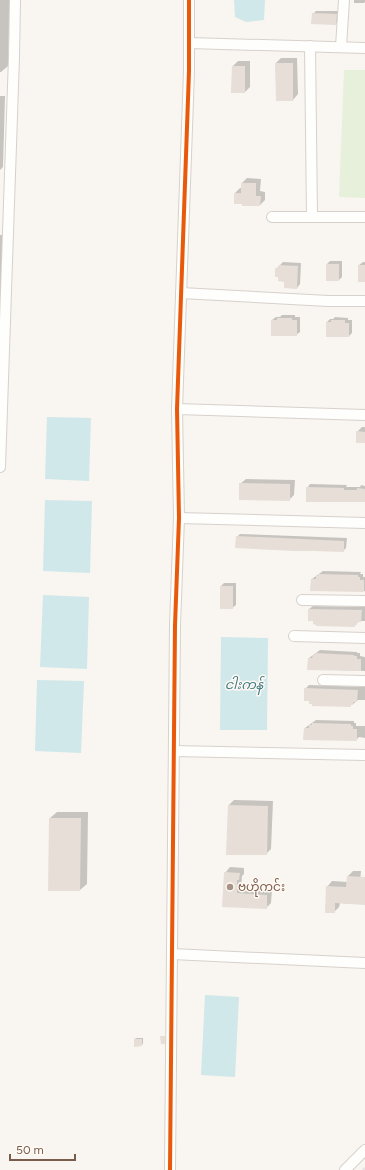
<svg xmlns="http://www.w3.org/2000/svg" width="365" height="1170" viewBox="0 0 365 1170" font-family="Figtree,'Noto Sans Myanmar',sans-serif">
<style>
.green{fill:#e7f0db}
.water{fill:#d0e8ea}
.shadow{fill:#0003}
.building{fill:#e6ded7}
.lines{fill:none;stroke-linecap:round;stroke-linejoin:round}
.minor-casing{stroke:#d7d1cb;stroke-width:12}
.minor{stroke:#fefefd;stroke-width:10}
.rail{stroke:#e6e3e7;stroke-width:2.5;stroke-dasharray:6 4;stroke-linecap:butt}
.cycleway-casing{stroke:#fffaf3;stroke-width:6}
.cycleway{stroke:#e8590c;stroke-width:4}
.poi-dot{fill:#a69286;stroke:#fffaf3;stroke-width:1.5}
.labels{text-anchor:middle;dominant-baseline:central;stroke-width:3;stroke-linejoin:round;paint-order:stroke}
.poi-label{font-size:12px;fill:#7a5c4d;stroke:#fffaf3;text-anchor:start}
.water-label{font-size:13px;font-style:italic;fill:#437c86;stroke:#fffaf3}
</style>
<rect width="100%" height="100%" fill="#f9f5f0"/>
<path class="green" d="M344,70H365V198L339,197Z"/>
<g class="water">
<path d="M234,0H265L264,20L246,22L235,17Z"/>
<path d="M47,417L91,418L89,481L45,479Z"/>
<path d="M45,500L92,501L90,573L43,571Z"/>
<path d="M43,595L89,597L87,669L40,667Z"/>
<path d="M221,637L268,638L267,730H220Z"/>
<path d="M37,680L84,681L81,753L35,751Z"/>
<path d="M205,995L239,997L235,1077L201,1075Z"/>
</g>
<g class="shadow">
<path d="M0,0H10L8,66L1,72H0Z"/>
<path d="M354,0H365V2L364,3H354Z"/>
<path d="M316,11H339V20L336,24L313,14Z"/>
<path d="M281,58H297L298,94L293,100L276,63Z"/>
<path d="M238,61H250V87L245,92L233,66Z"/>
<path d="M0,96H5L3,167L0,170Z"/>
<path d="M247,178L261,179L260,191L265,192V200L260,205H243V203L235,193L240,188H242V183Z"/>
<path d="M0,235H4L1,304L0,305Z"/>
<path d="M330,261H342V277L339,280H327V264Z"/>
<path d="M283,262L301,263L300,284L297,288L285,287V281L276,269Z"/>
<path d="M363,262H365V280L359,281V265Z"/>
<path d="M282,315H295V317H300V332L296,335L272,320L276,317H280Z"/>
<path d="M335,317L348,318V320H352V333L349,336L327,322L330,319H333Z"/>
<path d="M362,427H365V442L357,432Z"/>
<path d="M246,479L295,480L294,495L289,500L240,484Z"/>
<path d="M310,484L347,485L346,487H360L361,485L365,486V501L307,488Z"/>
<path d="M240,534L347,538L346,548L343,551L237,537Z"/>
<path d="M323,571L361,572L360,574H363V577H365V591L311,590L312,579Z"/>
<path d="M224,583H236V605L232,608L221,586Z"/>
<path d="M313,606L365,607V621H359L354,626L309,609Z"/>
<path d="M320,650L357,652V653H360V656L365,657V671L308,669L309,658Z"/>
<path d="M309,685L365,687V700H358L353,704L305,689Z"/>
<path d="M316,720L354,721V723H356V726H365V738L359,737L356,740L305,728Z"/>
<path d="M234,800L273,801L271,849L266,854L229,805Z"/>
<path d="M57,812H88L87,884L80,890L50,818Z"/>
<path d="M230,867L244,868V874L242,876L241,889L272,890L271,903L266,908L223,906L225,873Z"/>
<path d="M353,871H361L360,883L365,884V904L340,903L339,907L334,912L327,887L332,881L347,882L348,876Z"/>
<path d="M136,1038H143V1044L141,1045L135,1039Z"/>
</g>
<g class="building">
<path d="M312,13L337,14L336,25L311,24Z"/>
<path d="M275,63H293V101H276Z"/>
<path d="M232,66H245V93H231Z"/>
<path d="M241,183H256V196H261L260,206H242V204H234V193H241Z"/>
<rect x="326" y="264" width="13" height="17"/>
<path d="M279,265L298,266L297,289L284,288V282L278,281V277H275V268H278Z"/>
<rect x="358" y="265" width="7" height="17"/>
<path d="M277,318H292V320H297V336H271V320H277Z"/>
<path d="M331,320H345V323H349V337H326V322H331Z"/>
<path d="M356,431L365,432V443H356Z"/>
<path d="M239,483L290,484V501L239,500Z"/>
<path d="M306,487L344,488V490H357V488L365,489V502H306Z"/>
<path d="M236,536L344,541V552L314,551H295L235,548Z"/>
<path d="M318,574L358,575V577H360V580H364V592L310,591L311,579H316V576H318Z"/>
<rect x="220" y="586" width="13" height="23"/>
<path d="M308,609L362,610L361,622H357V625H355V627L316,626V625L313,624V621H308Z"/>
<path d="M315,653L354,655V656H357V659H361V671L307,670L308,658H312L313,655H315Z"/>
<path d="M304,688L358,690L357,702H353V705H351V707L312,706V704H309V701H304Z"/>
<path d="M312,723L351,724V726H353V729H357V741L303,740L304,728H309V725H312Z"/>
<path d="M228,805L268,806L267,855H226Z"/>
<path d="M49,818H81L80,891H48Z"/>
<path d="M224,872L240,873L239,880H237V893L267,895V909L222,907Z"/>
<path d="M347,876L365,877V905L335,903V913H325L326,886L346,887Z"/>
<path d="M160,1036H165V1044H161Z"/>
<path d="M134,1039H142V1046L134,1047Z"/>
</g>
<g class="lines">
<defs>
<g id="minor">
<path d="M189,43L365,48"/>
<path d="M341,47L344,0"/>
<path d="M272,217H312L310,46"/>
<path d="M312,217H365"/>
<path d="M181,293L328,301H365"/>
<path d="M177,409L365,415"/>
<path d="M0,467L14,57L15,0"/>
<path d="M179,518L365,523"/>
<path d="M302,600L365,601"/>
<path d="M294,636L365,638"/>
<path d="M323,680L365,681"/>
<path d="M174,751L365,755"/>
<path d="M172,954L365,963"/>
<path d="M170,1170L175,625L179,518L177,409L189,71V0"/>
<path d="M345,1170L365,1150"/>
</g>
</defs>
<use href="#minor" class="minor-casing"/>
<use href="#minor" class="minor"/>
<path class="rail" d="M363,1170L365,1168"/>
<defs>
<path id="cycleway" d="M170,1170L175,625L179,518L177,409L189,71V0"/>
</defs>
<use href="#cycleway" class="cycleway-casing"/>
<use href="#cycleway" class="cycleway"/>
</g>
<circle class="poi-dot" cx="230" cy="887" r="4"/>
<g class="labels">
<g class="poi-label">
<text x="238" y="887">ဗဟိုကင်း</text>
</g>
<g class="water-label">
<text x="244" y="684">ငါးကန်</text>
</g>
</g>
<path d="M10 1154v6h65v-6" fill="none" stroke="#7a5c4d" stroke-width="2"/>
<text x="16" y="1154" font-size="12" fill="#7a5c4d" stroke="#fffaf3" stroke-width="3" paint-order="stroke">50 m</text>
</svg>
